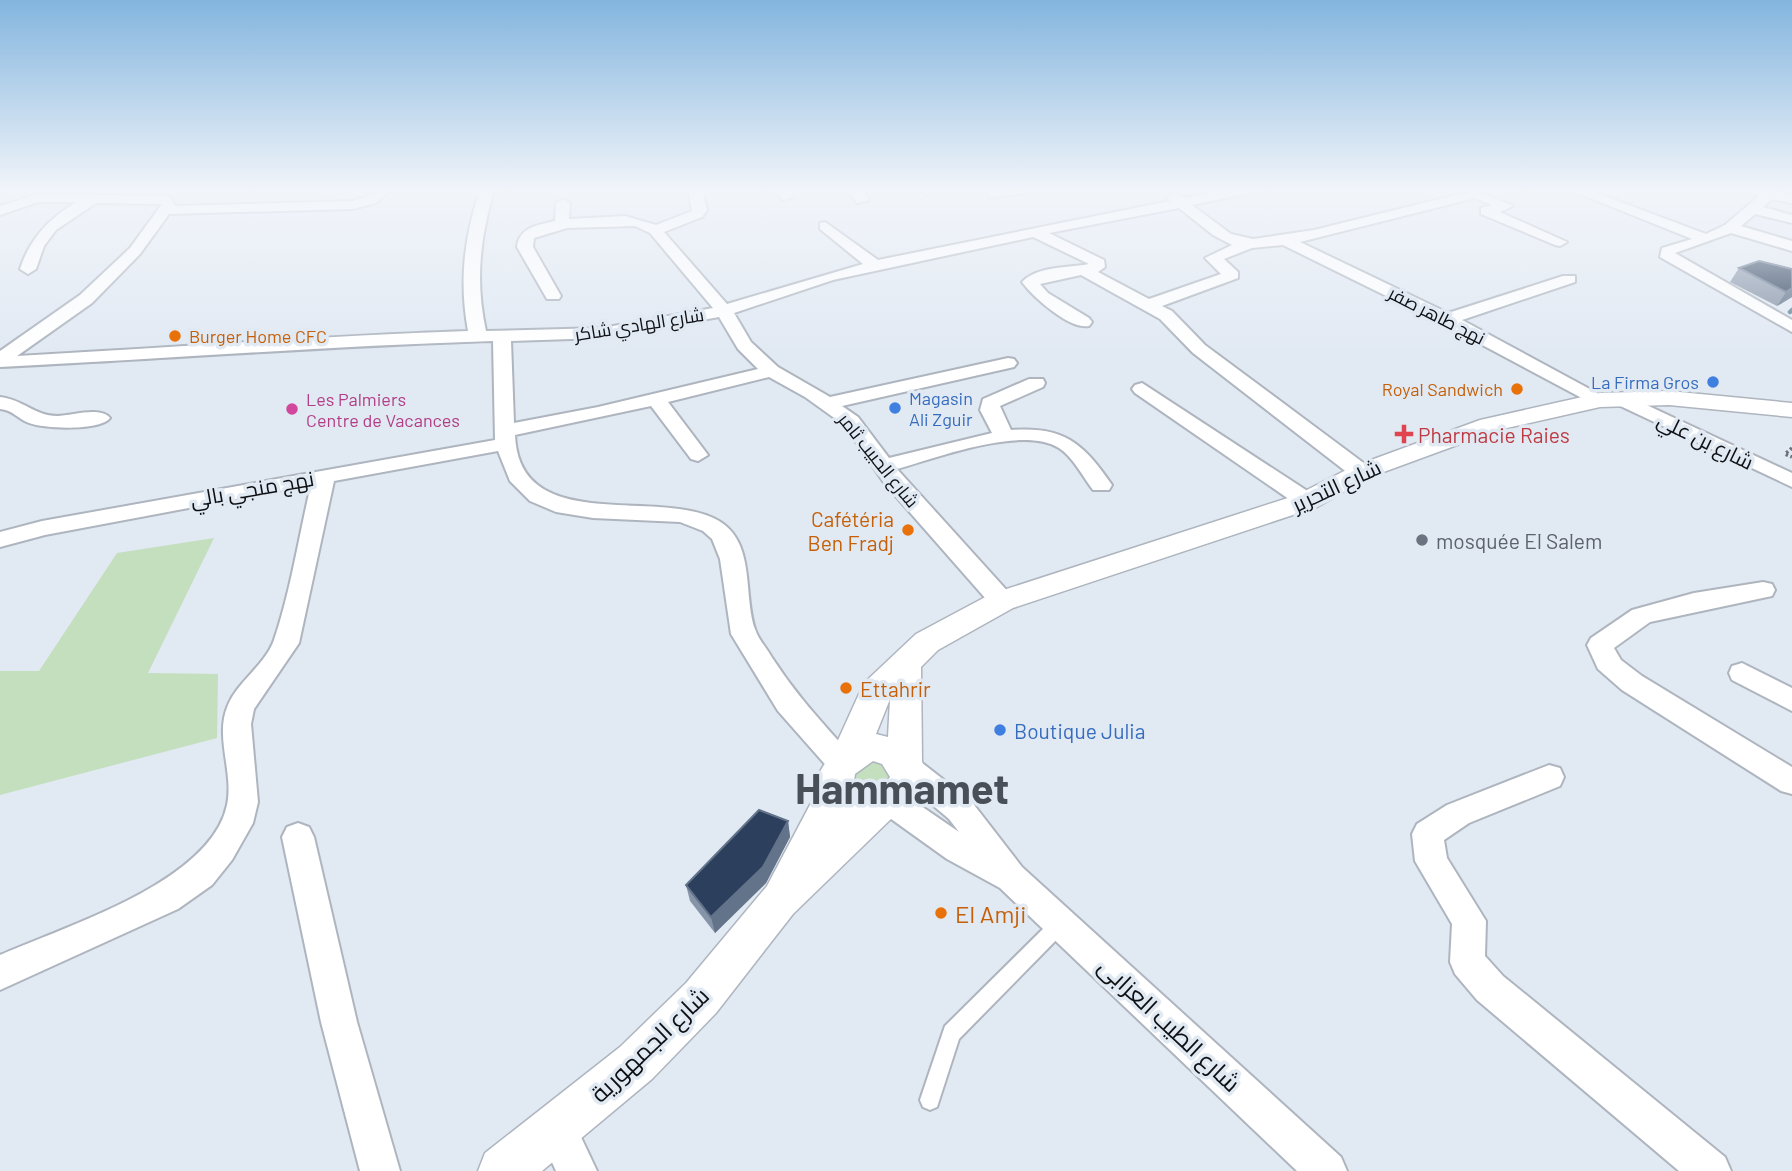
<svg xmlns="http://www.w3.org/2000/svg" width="1792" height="1171" viewBox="0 0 1792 1171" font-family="Barlow,Cairo,sans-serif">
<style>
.green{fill:#c4dfbe}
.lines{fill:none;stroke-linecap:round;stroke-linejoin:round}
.stream{stroke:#678596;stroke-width:4.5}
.service-casing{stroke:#aeb5bf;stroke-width:4}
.minor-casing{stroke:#aeb5bf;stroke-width:4}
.tertiary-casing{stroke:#aeb5bf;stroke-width:3}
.path{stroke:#6d7279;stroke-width:3.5;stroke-dasharray:2.5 2.5;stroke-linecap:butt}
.service{fill:#fff;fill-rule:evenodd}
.minor{fill:#fff;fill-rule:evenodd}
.tertiary{fill:#fff;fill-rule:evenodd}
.wall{fill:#8694a8}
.shaded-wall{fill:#62738a}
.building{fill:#2c405d;stroke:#62738a;stroke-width:2}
.food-dot{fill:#e8710a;stroke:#e1e9f3;stroke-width:2.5}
.shop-dot{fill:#3f7fe0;stroke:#e1e9f3;stroke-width:2.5}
.hotel-dot{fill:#d1479c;stroke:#e1e9f3;stroke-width:2.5}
.health-dot{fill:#e0444e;stroke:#e1e9f3;stroke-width:2.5}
.worship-dot{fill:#6b7280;stroke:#e1e9f3;stroke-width:2.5}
.labels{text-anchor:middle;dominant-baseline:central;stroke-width:7;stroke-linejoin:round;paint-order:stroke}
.far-street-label{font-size:18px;fill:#0e1014;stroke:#e1e9f3}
.far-food-label{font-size:18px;fill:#c56008;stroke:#e1e9f3;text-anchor:start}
.far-shop-label{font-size:18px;fill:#366cbe;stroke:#e1e9f3;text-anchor:end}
.far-hotel-label{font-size:18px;fill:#b23c85;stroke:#e1e9f3;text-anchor:start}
.health-label{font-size:21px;fill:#be3a42;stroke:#e1e9f3;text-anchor:start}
.street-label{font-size:21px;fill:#0e1014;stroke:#e1e9f3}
.food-label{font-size:21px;fill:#c56008;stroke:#e1e9f3;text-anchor:end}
.worship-label{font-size:21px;fill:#5b616d;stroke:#e1e9f3;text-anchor:start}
.shop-label{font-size:21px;fill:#366cbe;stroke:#e1e9f3;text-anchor:start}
.near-food-label{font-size:24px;fill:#c56008;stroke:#e1e9f3;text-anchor:start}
.near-street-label{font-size:24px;fill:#0e1014;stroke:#e1e9f3}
.near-town-label{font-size:42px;font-weight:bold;fill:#494f57;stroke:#e1e9f3}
</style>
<rect width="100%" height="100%" fill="#e1e9f3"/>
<g class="green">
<path d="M214,538L148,673L218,674L217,738L0,795V671H39L117,553Z"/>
<path d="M866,759L883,760L895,775L875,795L854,788V766Z"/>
</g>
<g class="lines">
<path class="stream" d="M1790,312L1792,310"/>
<defs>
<path id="service" d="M1059,917L1065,919L1067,925L1065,931L959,1039L937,1107L930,1110L923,1107L920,1100L945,1026L1053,919Z"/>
<g id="minor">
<path d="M375,190H390L376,203L352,209L169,214L140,254L92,303L17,356C167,348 318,336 468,331C459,281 464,238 480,190H494C480,239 475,281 486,331L602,328L713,308L650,233L635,226L567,228L534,238L533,247L561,296L559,299H547L517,247C519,227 538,225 555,221L556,203L563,199L570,203L569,219L625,216L656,225L692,211L688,190H702L707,210L702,217L664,232L727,304L863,264L820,229V223L825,222L878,260L1170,201L1166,197L1173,193L1184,198L1227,190H1253L1251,193L1192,205L1231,234L1253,239L1314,230L1476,190L1513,206L1500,212L1567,242L1560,246L1555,245L1481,214V208L1492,205L1475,198L1300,242L1448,313L1563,276H1575V282L1462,320L1610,400L1600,406L1593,404L1441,323L1283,245L1252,248L1224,259L1238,272V278L1162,306L1172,311L1205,345L1369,467L1372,472L1369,477H1353L1193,353L1160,319L1081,275L1040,284L1048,293L1089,318L1092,322L1089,326C1070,330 1033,297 1022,282C1037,266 1068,268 1089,264L1033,237L833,280L734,313L751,342L778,367L830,397L1008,358L1014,359L1017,363L1014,367L842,406L858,417L889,458L992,433L980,410L983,399L1029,379H1043L1045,383L1043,387L1000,406L1011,430C1064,426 1083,443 1112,485L1109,490H1093C1083,477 1073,457 1059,448C1022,425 936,458 897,469L1011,595L1014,601L1011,607L1002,609L993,607L885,484L844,425L805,397L769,377L668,402L708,455L698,461L691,459L651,406L515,435C519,538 660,486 719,521C756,543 743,595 755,629C758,639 766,647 771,656C797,696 820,720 851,755L856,763L851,771L841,775L831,771L778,711L731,634L720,559L712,539L703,531L680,522L593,518L556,512L530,501L510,481L498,451L334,481L299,643L254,709L251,724L258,802L253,823L232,860L212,885L178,909L0,990V955C66,926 211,882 227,805C234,772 214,736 228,705C238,681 265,665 274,640C291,590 299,535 311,485L45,535L0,547V532L42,521L495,440L493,341C329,346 165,359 0,367V351L80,295L130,248L162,204L96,203L56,230L44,246L36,269L28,274L20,269C30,238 49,219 76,202H38L0,215V206L38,194L165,196L170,197L175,206L352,201L366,197ZM1179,208L1213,235L1232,245L1205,258L1221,274L1149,299L1098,272L1105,267L1104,260L1049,233ZM719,317L738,349L758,369L598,407L514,423L511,341L602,338Z"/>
<path d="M775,190H789L794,197L782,200Z"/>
<path d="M848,190H862L869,200L857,203Z"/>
<path d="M920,190H934L935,191L928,195Z"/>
<path d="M996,190H1029L1022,194L989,197V191Z"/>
<path d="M1570,190H1589L1706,234L1725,225L1759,196L1741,190H1766L1792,195V203L1772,199L1763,207L1792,215V223L1755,214L1741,226L1792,241V251L1731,233L1675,253L1792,320V332L1660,257L1662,248L1692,239Z"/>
<path d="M1142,383L1315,496L1318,501L1315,506H1299L1135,393L1132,389L1135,385Z"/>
<path d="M1621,393L1792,473V487L1614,403L1611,399L1614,395Z"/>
<path d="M0,397C22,399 35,416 57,416C71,416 100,406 110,418C100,431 45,429 29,423C18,419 13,410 0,409Z"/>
<path d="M1763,582L1772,584L1775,590L1772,596L1650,622L1614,648L1621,660L1642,676L1792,767V794L1781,791L1622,690L1598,669L1587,645L1591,638L1632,610L1694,593Z"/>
<path d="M1742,663L1792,688V711L1732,680L1729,673L1732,666Z"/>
<path d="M907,755L917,759L971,801L1022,867L1341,1157L1347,1171H1297L1000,888L947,859L880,811L876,802L880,793L891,789L902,793L959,832L949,819L897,775L892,767L897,759Z"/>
<path d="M1549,765L1560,768L1564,777L1560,786L1469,823L1444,840L1447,858L1486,921L1485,956L1503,976L1725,1157L1731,1171H1679L1477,1000L1455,974L1450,962L1452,924L1415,861L1412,834L1417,824L1447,805Z"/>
<path d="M298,823L309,827L314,837L357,1022L400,1171H360L321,1022L282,837L287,827Z"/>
<path d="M557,1110L571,1116L597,1171H556L537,1130L543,1116Z"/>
</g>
<path id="tertiary" d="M1669,391L1792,403V417L1669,405L1600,407L1498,430L1370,477L1317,507L1013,608L938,650L921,667L922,761L926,777L916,800L907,811L893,817L793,914L716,1013L652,1079L542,1171H478L485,1153L620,1047L686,983L767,886L820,786L819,773L834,749L864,683L916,634L991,594L1297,495L1352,467L1480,420L1600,393ZM890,699L888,737L876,734ZM873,761L882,764L890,777L880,789L867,791L854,781L855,774Z"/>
</defs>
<use href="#service" class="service-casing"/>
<use href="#minor" class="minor-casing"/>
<use href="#tertiary" class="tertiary-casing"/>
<path class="path" d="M1792,448L1785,454L1792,457"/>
<use href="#service" class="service"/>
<use href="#minor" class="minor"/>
<use href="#tertiary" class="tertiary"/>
</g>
<g class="wall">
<path d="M1739,268L1792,269V297L1777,306L1730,282Z"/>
<path d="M788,821L790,837L766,883L715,933L690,901L686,885Z"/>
</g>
<g class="shaded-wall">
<path d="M1792,288V297L1777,306L1786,292Z"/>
<path d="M788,821L790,837L766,883L715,933L711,917Z"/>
</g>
<g class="building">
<path d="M1759,261L1792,269V288L1786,292L1739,268Z"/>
<path d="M759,810L788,821L763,867L711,917L686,885Z"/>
</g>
<linearGradient id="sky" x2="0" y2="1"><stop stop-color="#83b5de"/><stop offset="0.54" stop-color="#f2f5fa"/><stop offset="1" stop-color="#f2f5fa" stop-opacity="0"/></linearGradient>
<rect width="1792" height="354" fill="url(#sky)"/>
<g class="food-dot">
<circle cx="175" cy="336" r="7"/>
<circle cx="1517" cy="389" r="7"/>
<circle cx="908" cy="530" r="7"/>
<circle cx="846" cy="688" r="7"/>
<circle cx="941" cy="913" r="7"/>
</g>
<g class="shop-dot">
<circle cx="1713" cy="382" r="7"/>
<circle cx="895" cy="408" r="7"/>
<circle cx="1000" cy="730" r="7"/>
</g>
<circle class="hotel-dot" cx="292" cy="409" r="7"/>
<path class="health-dot" d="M1400.5 423.5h7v7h7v7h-7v7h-7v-7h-7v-7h7z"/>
<circle class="worship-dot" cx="1422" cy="540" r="7"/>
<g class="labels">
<g class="far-street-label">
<text transform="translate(1437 315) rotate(27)">نهج طاهر صفر</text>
<text transform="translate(639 324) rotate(-9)">شارع الهادي شاكر</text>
<text transform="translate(879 460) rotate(51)">شارع الحبيب ثامر</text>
</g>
<g class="far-food-label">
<text x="189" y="336">Burger Home CFC</text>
<text x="1503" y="389" text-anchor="end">Royal Sandwich</text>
</g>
<g class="far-shop-label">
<text x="1699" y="382">La Firma Gros</text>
<text x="909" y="398" text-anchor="start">Magasin<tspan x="909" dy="21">Ali Zguir</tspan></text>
</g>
<g class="far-hotel-label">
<text x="306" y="399">Les Palmiers<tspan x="306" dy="21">Centre de Vacances</tspan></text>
</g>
<g class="health-label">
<text x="1418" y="434">Pharmacie Raies</text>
</g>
<g class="street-label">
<text transform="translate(1706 440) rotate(26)">شارع بن علي</text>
<text transform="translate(1336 485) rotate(-25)">شارع التحرير</text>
<text transform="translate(252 488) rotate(-10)">نهج منجي بالي</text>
</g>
<g class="food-label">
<text x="894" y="518">Cafétéria<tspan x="894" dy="24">Ben Fradj</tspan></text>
<text x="860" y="688" text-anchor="start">Ettahrir</text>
</g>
<g class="worship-label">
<text x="1436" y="540">mosquée El Salem</text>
</g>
<g class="shop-label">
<text x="1014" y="730">Boutique Julia</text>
</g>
<g class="near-food-label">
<text x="955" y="913">El Amji</text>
</g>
<g class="near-street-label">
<text transform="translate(1170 1024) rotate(43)">شارع الطيب العزابى</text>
<text transform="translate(649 1044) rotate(-44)">شارع الجمهورية</text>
</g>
<g class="near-town-label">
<text x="902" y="787">Hammamet</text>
</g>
</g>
</svg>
